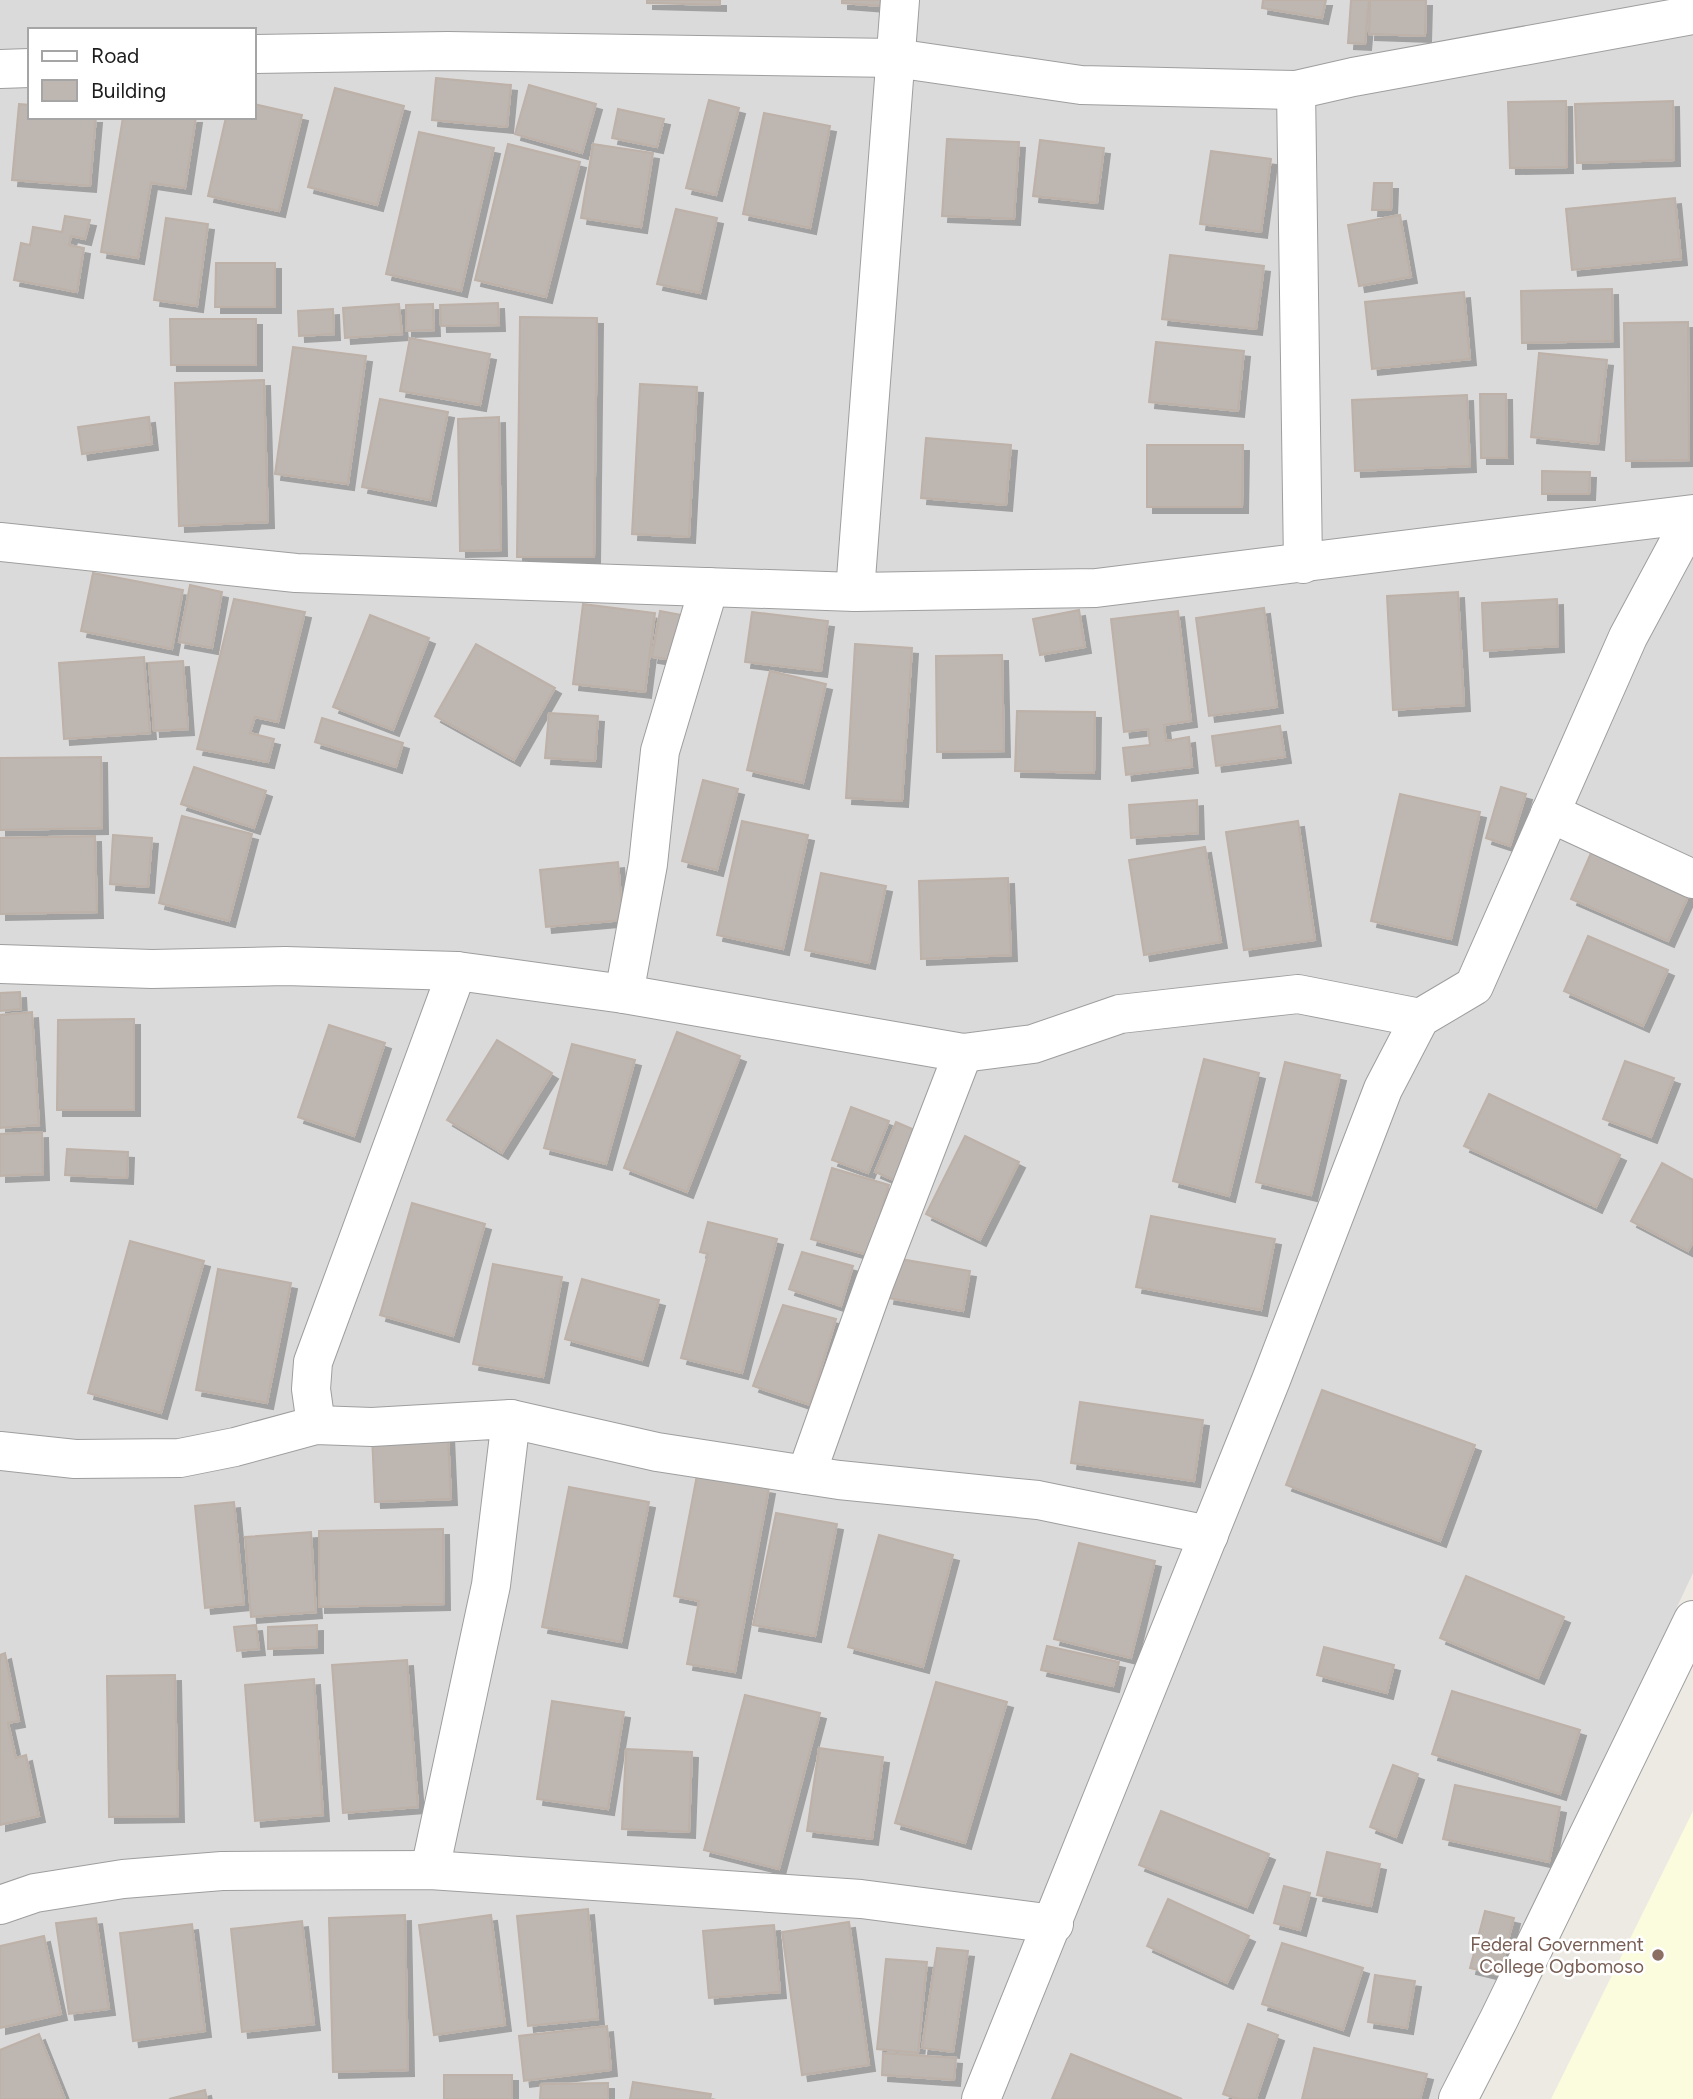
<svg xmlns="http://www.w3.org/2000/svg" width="1693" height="2099" viewBox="0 0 1693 2099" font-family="Figtree,sans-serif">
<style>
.residential{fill:#dbdada;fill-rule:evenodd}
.education{fill:#fbfbde}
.building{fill:#bdb6b1;stroke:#bdb1a8;stroke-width:2;filter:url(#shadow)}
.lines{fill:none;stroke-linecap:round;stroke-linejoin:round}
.minor-casing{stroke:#9e9e9e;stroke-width:40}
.minor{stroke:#fff;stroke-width:38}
.education-dot{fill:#8d6e63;stroke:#fff;stroke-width:2.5}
.labels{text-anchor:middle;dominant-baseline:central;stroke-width:5;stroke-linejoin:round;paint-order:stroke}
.education-label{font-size:19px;fill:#785e54;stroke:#fff;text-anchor:end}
</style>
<defs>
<filter id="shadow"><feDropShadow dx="6" dy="6" stdDeviation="0" flood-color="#0004"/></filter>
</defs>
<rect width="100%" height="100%" fill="#edeae4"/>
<path class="residential" d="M0,0H1693V1573L1445,2099H0ZM30,30H254V117H30Z"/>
<path class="education" d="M1693,1811V2099H1551Z"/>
<g class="building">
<path d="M647,0H720V5L647,3Z"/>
<path d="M842,0H881L880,6L842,3Z"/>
<path d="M1263,0H1326L1322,18L1262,8Z"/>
<path d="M1351,0H1369L1365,44L1348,43Z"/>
<path d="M1370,0H1426L1425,36L1369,34Z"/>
<path d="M436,78L511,85L507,127L432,120Z"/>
<path d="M529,85L596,104L582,153L515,134Z"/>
<path d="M335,88L404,106L377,205L308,187Z"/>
<path d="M709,100L739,108L716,195L686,188Z"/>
<path d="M1566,101L1567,167L1510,168L1508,102Z"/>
<path d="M1673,101L1674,160L1577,163L1575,104Z"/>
<path d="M19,104L30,105V117H96L90,186L12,180Z"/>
<path d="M254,104L302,115L279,211L208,196L226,117H254Z"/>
<path d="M618,109L664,119L657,147L612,138Z"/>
<path d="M764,113L830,126L810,228L743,214Z"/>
<path d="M123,117H196L185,188L151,183L138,258L101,252Z"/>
<path d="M419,132L494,148L461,291L386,274Z"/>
<path d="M947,139L1019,142L1014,219L942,216Z"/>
<path d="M1040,140L1104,148L1097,203L1033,196Z"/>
<path d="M508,144L580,162L546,297L475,280Z"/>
<path d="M593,144L653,153L641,227L581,218Z"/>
<path d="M1211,151L1271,159L1261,232L1200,224Z"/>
<path d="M1374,183H1392L1391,210H1372Z"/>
<path d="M1675,198L1681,259L1572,270L1566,209Z"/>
<path d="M676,209L717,218L700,293L657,284Z"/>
<path d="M1400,215L1411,277L1359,286L1348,225Z"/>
<path d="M65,216L90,220L85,239L71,236L69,245L84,248L77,292L14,280L21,243L30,245L33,227L62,232Z"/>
<path d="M166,218L208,224L197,306L154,300Z"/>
<path d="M1170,255L1264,266L1256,329L1162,319Z"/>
<path d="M216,263H275V307H215Z"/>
<path d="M1612,289L1613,341L1522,343L1521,291Z"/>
<path d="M1464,292L1470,359L1372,369L1365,302Z"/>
<path d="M498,303L499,325L441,326L440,305Z"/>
<path d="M399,304L402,334L345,338L343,308Z"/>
<path d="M433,304L434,330L406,331V305Z"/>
<path d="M333,309L334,334L299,336L298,311Z"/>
<path d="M520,317L597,318L594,557H517Z"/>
<path d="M170,319H256V365H171Z"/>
<path d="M1688,322L1689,460L1626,461L1624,323Z"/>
<path d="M410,338L490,354L480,405L400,391Z"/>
<path d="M1156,342L1244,351L1238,411L1149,402Z"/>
<path d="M293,347L366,356L348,484L275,474Z"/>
<path d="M1539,353L1607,360L1598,444L1531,437Z"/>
<path d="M264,380L268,522L179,526L175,383Z"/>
<path d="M640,384L697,387L689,537L632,534Z"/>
<path d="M1480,394H1506L1507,458H1481Z"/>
<path d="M1467,395L1470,466L1355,471L1352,400Z"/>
<path d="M380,399L448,412L430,500L362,487Z"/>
<path d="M149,417L152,444L82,454L78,427Z"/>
<path d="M499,417L501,550L460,551L458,419Z"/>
<path d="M926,438L1011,445L1006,505L921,498Z"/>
<path d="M1147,445H1243L1242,507H1147Z"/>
<path d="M1542,471L1590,472L1589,494H1542Z"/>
<path d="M93,573L183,590L172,649L81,631Z"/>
<path d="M190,585L222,592L212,648L179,642Z"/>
<path d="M1458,592L1464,705L1393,710L1387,596Z"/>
<path d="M234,599L305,612L278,722L255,717L250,733L274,739L268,762L197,749Z"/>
<path d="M1557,599L1558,646L1484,651L1482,603Z"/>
<path d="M583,604L655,613L645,692L573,684Z"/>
<path d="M1264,608L1277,707L1209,716L1196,618Z"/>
<path d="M1079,610L1085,647L1040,655L1033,619Z"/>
<path d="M660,611L687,616L679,661L652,657Z"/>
<path d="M1178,611L1191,721L1164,725L1166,741L1189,737L1192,767L1126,775L1123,748L1150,745L1148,729L1124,732L1111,619Z"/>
<path d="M752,612L828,621L821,671L745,662Z"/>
<path d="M370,615L429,638L393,730L333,707Z"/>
<path d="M476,644L555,688L514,760L435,716Z"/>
<path d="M855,644L912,648L902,801L846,798Z"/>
<path d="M1002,655L1004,751L937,752L936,656Z"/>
<path d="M144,657L150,733L64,739L59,663Z"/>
<path d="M183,661L188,729L154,731L149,663Z"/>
<path d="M770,671L826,684L803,783L747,770Z"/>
<path d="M1017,711L1095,712L1094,773L1015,771Z"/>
<path d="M549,713L598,716L595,761L545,758Z"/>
<path d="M322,718L403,743L396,767L315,742Z"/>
<path d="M1280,726L1285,757L1216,766L1212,736Z"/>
<path d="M101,757L102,828L0,830V758Z"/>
<path d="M194,767L266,791L254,828L181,804Z"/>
<path d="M703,780L738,789L717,870L682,861Z"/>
<path d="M1501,787L1526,794L1510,846L1486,838Z"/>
<path d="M1400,794L1480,812L1451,939L1371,921Z"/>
<path d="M1197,800L1198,833L1131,838L1129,805Z"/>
<path d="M182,816L252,834L229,921L159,903Z"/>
<path d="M742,821L808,835L783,949L717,935Z"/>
<path d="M1298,821L1315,940L1244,950L1226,832Z"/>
<path d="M113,835L152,838L148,887L110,884Z"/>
<path d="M95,836L97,912L0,914V838Z"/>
<path d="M1594,846L1692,888L1668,941L1571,899Z"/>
<path d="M1205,847L1221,942L1144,955L1129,860Z"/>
<path d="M618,862L623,920L546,927L540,870Z"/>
<path d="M821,873L886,886L869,963L805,950Z"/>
<path d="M1008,878L1011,955L921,959L919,881Z"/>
<path d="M1588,936L1668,970L1643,1026L1564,991Z"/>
<path d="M20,992L21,1009L0,1011V993Z"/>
<path d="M32,1012L39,1125L0,1128V1015Z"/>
<path d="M134,1019V1110H57L58,1020Z"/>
<path d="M329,1025L385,1043L354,1136L298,1117Z"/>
<path d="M677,1032L740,1056L687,1192L624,1168Z"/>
<path d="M497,1040L552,1073L502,1153L447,1120Z"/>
<path d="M572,1044L635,1060L606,1164L544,1148Z"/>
<path d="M1204,1059L1259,1073L1229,1196L1173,1181Z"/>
<path d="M1625,1061L1674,1078L1651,1137L1603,1119Z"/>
<path d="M1285,1062L1340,1075L1311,1195L1256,1182Z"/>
<path d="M1489,1094L1620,1155L1596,1207L1464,1146Z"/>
<path d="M851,1107L889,1121L868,1173L832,1160Z"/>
<path d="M896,1122L917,1131L896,1181L875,1172Z"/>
<path d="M42,1132L43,1174L0,1176V1134Z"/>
<path d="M965,1136L1019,1162L980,1240L926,1214Z"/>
<path d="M67,1149L128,1152L127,1178L65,1175Z"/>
<path d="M1662,1163L1693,1180V1242L1688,1251L1631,1221Z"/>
<path d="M832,1168L889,1185L868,1255L811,1239Z"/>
<path d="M412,1203L485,1224L453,1336L380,1315Z"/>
<path d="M1151,1216L1275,1239L1261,1310L1136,1287Z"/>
<path d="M708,1222L777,1239L742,1373L681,1358L708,1254L700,1252Z"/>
<path d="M130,1241L204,1261L161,1413L88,1393Z"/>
<path d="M802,1252L853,1266L841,1306L789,1289Z"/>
<path d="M895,1258L970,1271L963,1311L888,1298Z"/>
<path d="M493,1264L562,1277L543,1377L473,1364Z"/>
<path d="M218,1269L291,1283L267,1403L196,1390Z"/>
<path d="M582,1279L659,1300L642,1360L565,1339Z"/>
<path d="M783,1305L836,1319L810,1405L753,1386Z"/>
<path d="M1322,1390L1475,1445L1440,1541L1286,1485Z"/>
<path d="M1080,1402L1203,1420L1194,1481L1071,1463Z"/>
<path d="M448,1433L451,1499L375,1502L372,1436Z"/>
<path d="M697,1475L769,1488L735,1672L687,1664L699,1601L674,1596Z"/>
<path d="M569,1487L649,1502L621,1642L542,1627Z"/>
<path d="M234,1502L244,1604L205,1608L195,1506Z"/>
<path d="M776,1513L837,1524L815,1636L753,1625Z"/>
<path d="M443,1529L444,1604L319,1607V1531Z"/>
<path d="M311,1532L316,1612L251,1617L245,1537Z"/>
<path d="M879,1535L953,1555L923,1667L848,1647Z"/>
<path d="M1079,1543L1155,1561L1131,1658L1054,1639Z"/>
<path d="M1466,1576L1564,1617L1538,1678L1440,1638Z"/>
<path d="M256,1625L259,1649L237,1651L234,1627Z"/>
<path d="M317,1625V1647L268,1649V1627Z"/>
<path d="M1047,1646L1119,1662L1113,1686L1041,1670Z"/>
<path d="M1324,1647L1394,1665L1387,1693L1317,1675Z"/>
<path d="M5,1653L19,1721L8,1723L16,1758L26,1755L39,1816L0,1825V1655Z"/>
<path d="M407,1660L418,1807L343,1813L332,1665Z"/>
<path d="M175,1675L178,1816L109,1817L107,1676Z"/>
<path d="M314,1679L323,1815L255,1821L245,1685Z"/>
<path d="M936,1682L1007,1702L965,1843L895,1823Z"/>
<path d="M1452,1691L1580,1730L1560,1794L1432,1754Z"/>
<path d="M745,1695L820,1713L779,1869L704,1850Z"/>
<path d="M552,1701L624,1712L608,1809L537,1799Z"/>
<path d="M819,1748L883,1757L872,1839L807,1831Z"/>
<path d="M626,1749L692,1752L689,1832L622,1829Z"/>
<path d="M1393,1765L1418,1774L1396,1837L1370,1827Z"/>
<path d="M1455,1785L1560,1807L1549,1862L1443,1839Z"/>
<path d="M1161,1811L1269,1854L1247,1907L1139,1865Z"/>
<path d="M1327,1852L1380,1864L1371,1906L1317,1895Z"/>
<path d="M1284,1886L1310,1893L1300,1930L1274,1923Z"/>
<path d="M1168,1899L1249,1936L1227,1983L1147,1946Z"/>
<path d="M588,1909L598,2019L528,2026L517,1916Z"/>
<path d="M1485,1911L1514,1918L1499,1975L1470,1968Z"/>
<path d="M405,1915L408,2070L333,2072L329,1918Z"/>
<path d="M491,1915L505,2025L434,2035L419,1925Z"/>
<path d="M96,1918L109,2009L69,2014L56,1923Z"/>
<path d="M302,1921L314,2024L242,2032L231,1929Z"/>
<path d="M849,1922L869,2065L802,2075L782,1932Z"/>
<path d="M192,1924L205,2031L133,2041L120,1933Z"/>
<path d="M774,1925L780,1992L709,1998L703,1931Z"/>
<path d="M44,1936L61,2014L0,2028V1946Z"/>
<path d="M1282,1943L1363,1968L1343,2030L1262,2004Z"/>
<path d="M937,1948L968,1951L953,2052L922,2048Z"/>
<path d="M886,1959L927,1962L918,2053L877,2049Z"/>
<path d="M1375,1975L1415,1981L1407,2028L1368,2022Z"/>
<path d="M1248,2024L1278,2035L1256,2099H1238L1223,2094Z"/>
<path d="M607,2026L611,2070L524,2081L519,2036Z"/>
<path d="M39,2034L65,2099H0V2050Z"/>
<path d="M1314,2048L1427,2074L1420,2099H1302Z"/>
<path d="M883,2053L956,2058L954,2080L882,2075Z"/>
<path d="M1071,2054L1182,2099H1052Z"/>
<rect x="444" y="2075" width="68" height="24"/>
<path d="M633,2082L711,2094L710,2099H630Z"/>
<path d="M608,2083V2099H540L541,2084Z"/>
<path d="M205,2090L207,2099H169Z"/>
</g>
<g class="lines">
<defs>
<g id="minor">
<path d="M254,54L448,51L895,58L1081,85L1296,90L1353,77L1693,15"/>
<path d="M0,69L30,68"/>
<path d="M1296,90L1303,564"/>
<path d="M0,542L296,573L855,592L1096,588L1693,514"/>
<path d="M855,592L900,0"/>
<path d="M1550,813L1693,879"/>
<path d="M0,964L152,969L285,966L457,971L624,994L963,1053L1033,1044L1120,1014L1298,994L1420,1018"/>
<path d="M624,994L648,864L660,751L709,587"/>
<path d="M511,1419L657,1452L839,1480L1038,1500L1209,1535"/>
<path d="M316,1425L311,1389L313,1362L457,971"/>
<path d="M0,1451L75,1459L180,1458L235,1447L316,1425L372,1427L511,1419L491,1585L430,1870"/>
<path d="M806,1475L874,1284L963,1053"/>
<path d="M0,1905L35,1893L123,1879L222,1871L430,1870L861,1899L1054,1924"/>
<path d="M981,2099L1271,1380L1383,1089L1420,1018L1474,986L1628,637L1693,516"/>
<path d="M1458,2099L1499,2019L1693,1620"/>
</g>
</defs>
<use href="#minor" class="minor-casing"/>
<use href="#minor" class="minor"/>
</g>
<circle class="education-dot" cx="1658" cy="1955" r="7"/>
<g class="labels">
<g class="education-label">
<text x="1644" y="1944">Federal Government<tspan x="1644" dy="22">College Ogbomoso</tspan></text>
</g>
</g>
<rect x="28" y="28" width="228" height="91" fill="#ffffff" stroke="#a5a5a5" stroke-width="2"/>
<rect x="42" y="51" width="35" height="10" fill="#ffffff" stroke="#a5a5a5" stroke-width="2"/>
<text x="91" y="63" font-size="21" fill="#1d1d1d">Road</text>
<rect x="42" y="80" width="35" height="21" fill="#bdb6b1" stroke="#a5a5a5" stroke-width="2"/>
<text x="91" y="98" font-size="21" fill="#1d1d1d">Building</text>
</svg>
